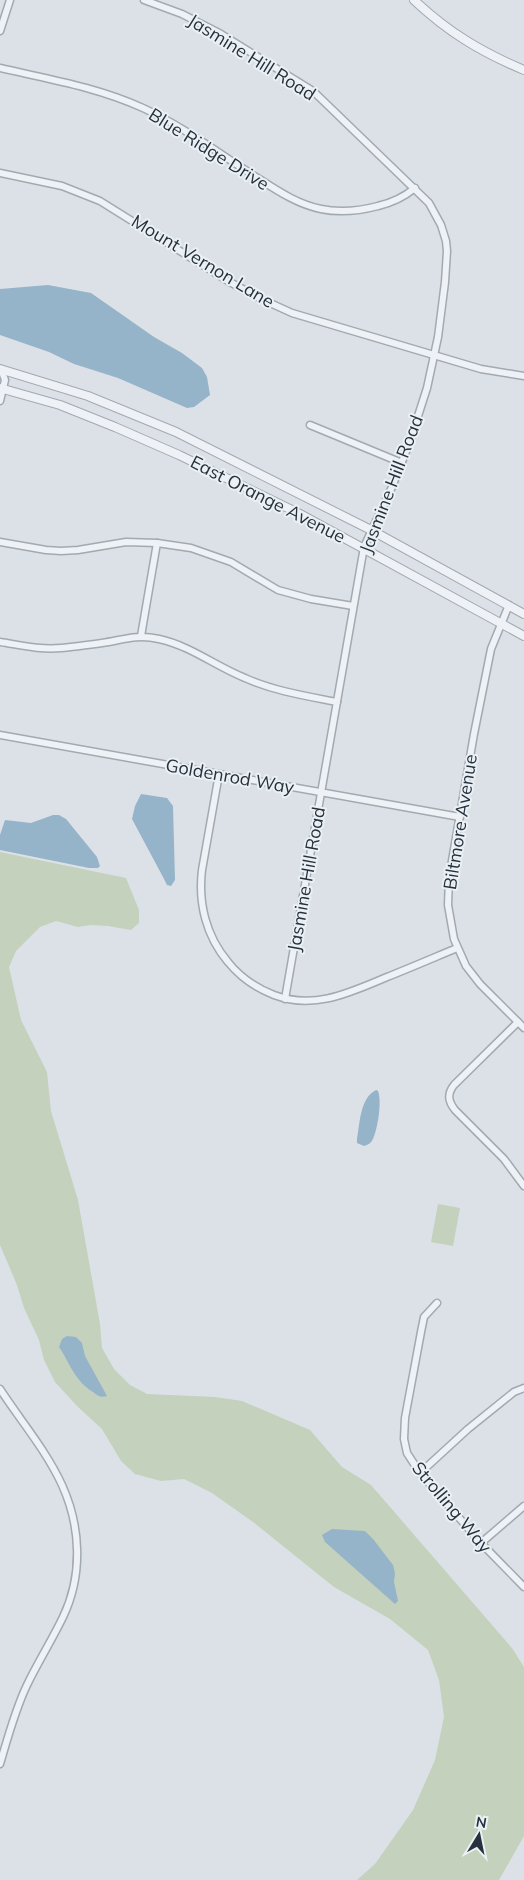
<svg xmlns="http://www.w3.org/2000/svg" width="524" height="1880" viewBox="0 0 524 1880" font-family="Mulish,sans-serif">
<style>
.green{fill:#c4d1bc}
.water{fill:#95b4c9}
.lines{fill:none;stroke-linecap:round;stroke-linejoin:round}
.minor-casing{stroke:#a1a9b1;stroke-width:9}
.tertiary-casing{stroke:#a1a9b1;stroke-width:10}
.minor{stroke:#eef1f5;stroke-width:6}
.tertiary{stroke:#eef1f5;stroke-width:8}
.labels{text-anchor:middle;dominant-baseline:central;stroke-width:4;stroke-linejoin:round;paint-order:stroke}
.street-label{font-size:18px;fill:#25313d;stroke:#ebf0f4}
</style>
<rect width="100%" height="100%" fill="#dce1e7"/>
<g class="green">
<path d="M0,852L126,878L139,910V923L131,930L108,926L91,925L78,927L56,921L40,927L16,951L9,967L21,1020L47,1072L51,1111L78,1200L100,1324L102,1348L114,1369L130,1385L147,1394L215,1397L242,1401L310,1430L342,1467L371,1485L512,1648L524,1667V1836L499,1880H357L375,1864L413,1810L435,1760L444,1717L439,1680L428,1650L390,1619L334,1587L253,1522L212,1493L184,1479L161,1481L135,1474L121,1461L102,1429L78,1407L55,1382L44,1360L39,1340L24,1308L17,1285L0,1245Z"/>
<path d="M438,1204L460,1208L453,1246L431,1242Z"/>
</g>
<g class="water">
<path d="M48,285L91,293L154,337L182,353L202,368L207,377L210,395L194,407L187,408L118,378L74,364L49,352L0,335V289Z"/>
<path d="M141,794L167,798L173,806L175,880L171,886L167,885L163,877L132,819L135,806Z"/>
<path d="M53,815H59L66,819L97,857L100,866L98,868H89L0,850V835L5,820L31,823Z"/>
<path d="M376,1090L378,1091C382,1101 378,1128 373,1139C371,1143 368,1145 364,1146L357,1143V1139C360,1123 360,1098 376,1090Z"/>
<path d="M67,1336L76,1337L82,1343L85,1356L107,1396C101,1398 98,1396 93,1392C74,1380 71,1365 59,1347L62,1339Z"/>
<path d="M332,1529L365,1531L373,1539L393,1565L395,1573L394,1582L398,1601L395,1604L325,1542L322,1535Z"/>
</g>
<g class="lines">
<defs>
<g id="minor">
<path d="M144,0L182,14L221,34L313,91L429,203L441,225L446,241L447,251L445,282L438,337L427,388L409,444L392,487L364,547L285,999"/>
<path d="M0,31L10,0"/>
<path d="M0,68C48,79 97,87 143,108C182,126 217,152 253,175C275,189 296,204 321,209C340,213 359,211 378,206C391,203 404,197 415,188"/>
<path d="M0,173L62,186L100,201L228,281L257,297L292,313L481,369L524,376"/>
<path d="M0,401L5,380L1,369"/>
<path d="M310,425L402,463"/>
<path d="M0,542L46,550L61,551L78,550L126,542L157,543L191,548L231,562L278,590L311,599L353,606"/>
<path d="M509,605L491,649L474,734L449,878L448,905L454,939L466,966L480,984L524,1028"/>
<path d="M141,636L157,543"/>
<path d="M0,642C20,645 40,650 61,648C74,647 88,645 102,643C123,640 136,634 159,639C191,646 215,666 245,678C274,691 306,696 337,702"/>
<path d="M0,735L460,817"/>
<path d="M219,774L202,870C198,903 206,936 228,962C240,977 256,988 274,995C314,1010 349,993 387,977C410,968 433,958 457,948"/>
<path d="M518,1022L454,1085C447,1094 448,1101 455,1110L504,1159L524,1186"/>
<path d="M437,1303L424,1317L421,1332L405,1418L404,1439L407,1453L420,1473L481,1543L524,1587"/>
<path d="M0,1389C20,1420 46,1450 62,1485C81,1527 83,1575 63,1617C52,1640 38,1662 27,1685C15,1710 8,1737 0,1764"/>
<path d="M420,1473L468,1429L514,1392L524,1388"/>
<path d="M481,1543L524,1506"/>
</g>
<g id="tertiary">
<path d="M414,0C448,32 481,52 524,70"/>
<path d="M0,369L88,396L176,432L371,530L524,614"/>
<path d="M0,388L60,405L115,427L179,455L300,514L524,636"/>
</g>
</defs>
<use href="#minor" class="minor-casing"/>
<use href="#tertiary" class="tertiary-casing"/>
<use href="#minor" class="minor"/>
<use href="#tertiary" class="tertiary"/>
</g>
<g class="labels">
<g class="street-label">
<text transform="translate(252 57) rotate(32)">Jasmine Hill Road</text>
<text transform="translate(209 149) rotate(32)">Blue Ridge Drive</text>
<text transform="translate(203 261) rotate(31)">Mount Vernon Lane</text>
<text transform="translate(391 484) rotate(-69)">Jasmine Hill Road</text>
<text transform="translate(268 499) rotate(27)">East Orange Avenue</text>
<text transform="translate(230 776) rotate(10)">Goldenrod Way</text>
<text transform="translate(460 822) rotate(-81)">Biltmore Avenue</text>
<text transform="translate(306 879) rotate(-80)">Jasmine Hill Road</text>
<text transform="translate(452 1507) rotate(50)">Strolling Way</text>
</g>
</g>
<g transform="translate(479 1835) rotate(10)" stroke="#ebf0f4" stroke-width="4" paint-order="stroke">
<path d="M0-4L9 19L0 12L-9 19Z" fill="#25313d"/>
<text y="-8" font-size="14" font-weight="bold" text-anchor="middle" fill="#25313d">N</text>
</g>
</svg>
